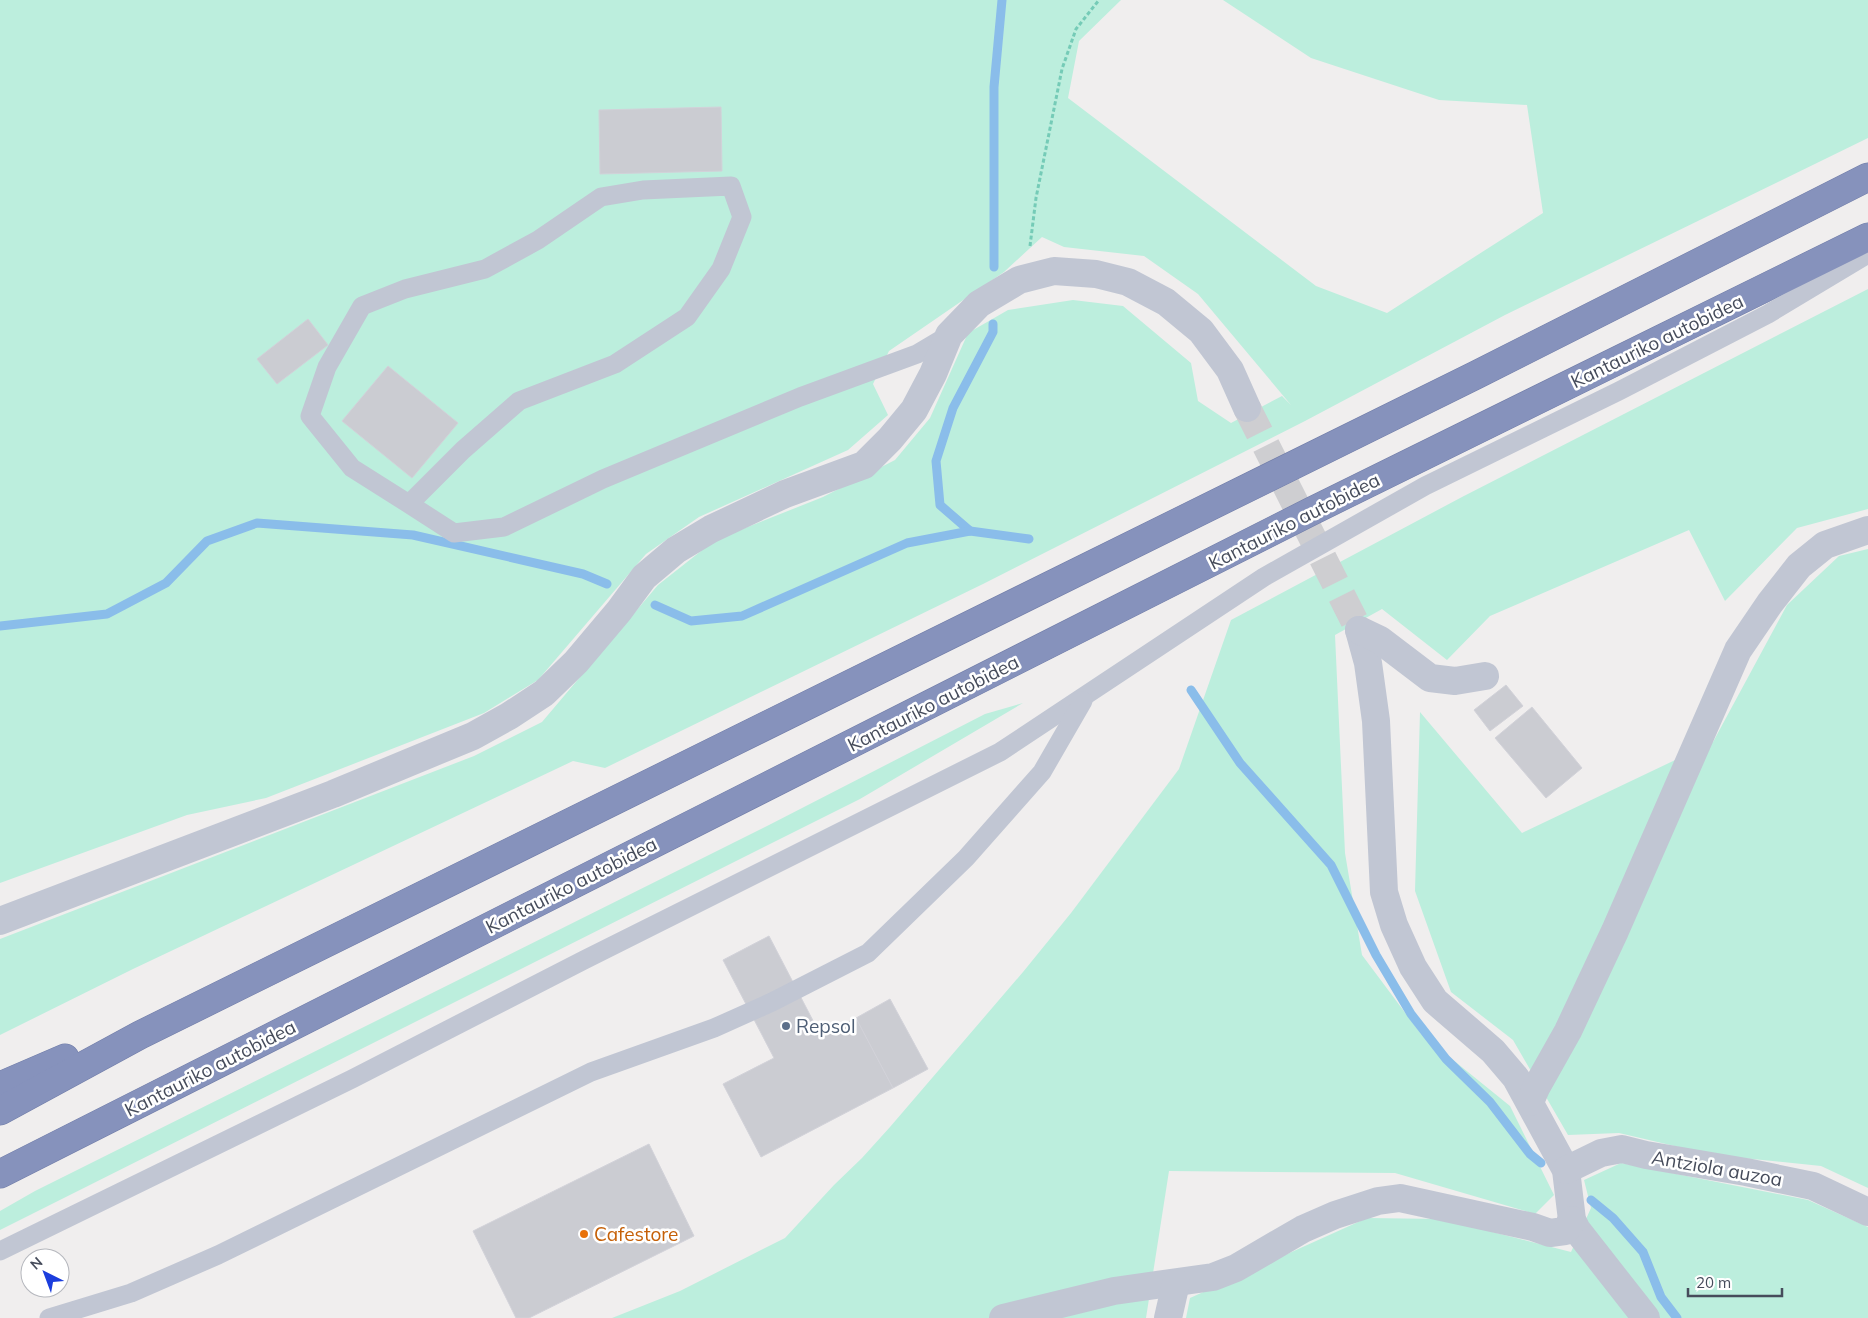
<svg xmlns="http://www.w3.org/2000/svg" width="1868" height="1318" viewBox="0 0 1868 1318" font-family="Mulish,sans-serif">
<style>
.green{fill:#bceedd}
.lines{fill:none;stroke-linecap:round;stroke-linejoin:round}
.stream{stroke:#8abdea;stroke-width:9}
.building{fill:#cbccd2;stroke:#d2d2d9}
.minor-tunnel{stroke:#ceced1;stroke-width:28;stroke-dasharray:28 14;stroke-linecap:butt}
.motorway-casing{stroke:#717da8;stroke-width:29}
.path{stroke:#75cbb7;stroke-width:3;stroke-dasharray:4 2.5;stroke-linecap:butt}
.service{stroke:#c1c6d3;stroke-width:19}
.minor{stroke:#c1c6d3;stroke-width:28}
.motorway{stroke:#8692bc;stroke-width:28}
.service-dot{fill:#5c6f8a;stroke:#fff;stroke-width:2}
.food-dot{fill:#e8710a;stroke:#fff;stroke-width:2}
.labels{text-anchor:middle;dominant-baseline:central;stroke-width:5;stroke-linejoin:round;paint-order:stroke}
.street-label{font-size:19px;fill:#464c5b;stroke:#fff}
.service-label{font-size:19px;fill:#4e5e75;stroke:#fff;text-anchor:start}
.food-label{font-size:19px;fill:#c56008;stroke:#fff;text-anchor:start}
</style>
<rect width="100%" height="100%" fill="#f0eeee"/>
<g class="green">
<path d="M0,0H1121L1079,41L1068,98L1316,286L1387,313L1543,213L1527,105L1439,100L1311,58L1223,0H1868V138L1505,315L1305,421L983,584L605,768L573,761L133,969L0,1035V939L474,756L542,722L658,585L715,540L823,497L895,460L930,418L968,333L1008,310L1073,300L1123,306L1191,363L1198,401L1231,423L1282,396L1291,405L1198,294L1144,256L1064,247L1042,237L1004,272L889,351L873,384L888,415L848,450L699,517L646,554L538,680L484,713L266,798L187,815L0,883Z"/>
<path d="M1868,289V509L1797,528L1725,601L1689,530L1490,616L1447,660L1382,609L1335,635L1345,853L1362,955L1421,1034L1510,1106L1554,1195L1535,1214L1395,1173L1169,1171L1146,1318H612L680,1291L785,1238L834,1185L862,1158L890,1127L1023,972L1071,913L1179,769L1231,620L1462,497Z"/>
<path d="M1868,549V1188L1821,1166L1713,1155L1619,1133L1568,1135L1513,1040L1451,992L1415,891L1420,712L1522,833L1713,742L1787,605L1839,556Z"/>
<path d="M1023,703L860,799L0,1230V1211L35,1191L769,825L985,714Z"/>
<path d="M1621,1163L1808,1200L1868,1227V1318H1186L1190,1298L1367,1218L1441,1219L1571,1252L1591,1208L1584,1180Z"/>
</g>
<g class="lines">
<g class="stream">
<path d="M994,267V87L1002,0"/>
<path d="M970,531L940,505L936,461L953,408L993,332V324"/>
<path d="M655,605L691,621L742,616L907,543L970,531L1029,539"/>
<path d="M0,626L107,614L166,583L207,541L257,523L413,535L583,574L607,584"/>
<path d="M1191,690L1240,763L1331,865L1376,955L1411,1014L1446,1059L1490,1102L1530,1154L1541,1163"/>
<path d="M1591,1200L1613,1218L1643,1252L1661,1297L1677,1318"/>
</g>
</g>
<g class="building">
<path d="M721,107L722,171L600,174L599,110Z"/>
<path d="M308,319L328,345L277,384L257,359Z"/>
<path d="M388,366L458,423L412,478L342,421Z"/>
<path d="M1506,685L1523,706L1490,731L1474,710Z"/>
<path d="M1532,707L1582,768L1546,798L1495,738Z"/>
<path d="M769,936L821,1036L856,1018L893,1088L761,1157L723,1084L774,1058L723,960Z"/>
<path d="M890,999L928,1069L893,1088L856,1018Z"/>
<path d="M649,1144L694,1236L529,1318H516L473,1231Z"/>
</g>
<g class="lines">
<path class="minor-tunnel" d="M1247,408L1359,630"/>
<defs>
<g id="motorway">
<path d="M0,1086L65,1058"/>
<path d="M0,1111L140,1035L1476,375L1868,177"/>
<path d="M0,1174L1312,511L1868,237"/>
</g>
</defs>
<use href="#motorway" class="motorway-casing"/>
<path class="path" d="M1030,246L1036,198L1062,69L1076,29L1099,0"/>
<g class="service">
<path d="M409,504L352,468L310,416L327,367L362,306L405,289L485,269L538,240L601,197L643,190L731,186L742,217L721,269L687,317L615,364L519,401L463,450L409,504L454,533L504,527L603,479L800,397L917,354L949,335"/>
<path d="M0,1251L352,1079L584,960L1000,752L1264,577L1425,486L1619,391L1768,314L1868,254"/>
<path d="M49,1318L131,1293L218,1255L591,1072L714,1028L772,1002L868,953L966,858L1042,772L1083,701"/>
</g>
<g class="minor">
<path d="M1359,630L1368,663L1376,721L1384,892L1394,925L1413,967L1435,1001L1493,1051L1516,1078L1566,1170L1572,1220L1577,1230L1646,1318"/>
<path d="M1359,630L1380,640L1430,678L1455,681L1485,676"/>
<path d="M0,921L333,794L473,736L509,716L544,693L576,662L619,611L644,577L676,550L711,529L785,494L864,465L890,439L914,410L933,374L949,335L979,304L1019,280L1054,271L1096,274L1128,282L1166,302L1201,331L1230,370L1247,408"/>
<path d="M1530,1102L1536,1088L1568,1031L1615,931L1738,650L1770,603L1799,566L1825,545L1868,530"/>
<path d="M1566,1170L1601,1153L1622,1149L1646,1155L1746,1172L1813,1186L1868,1212"/>
<path d="M1003,1318L1114,1291L1213,1277L1236,1268L1303,1229L1335,1215L1378,1201L1400,1198L1533,1227L1550,1233L1565,1231L1572,1220"/>
<path d="M1168,1318L1176,1283"/>
</g>
<use href="#motorway" class="motorway"/>
</g>
<circle class="service-dot" cx="786" cy="1026" r="5"/>
<circle class="food-dot" cx="584" cy="1234" r="5"/>
<g class="labels">
<g class="street-label">
<text transform="translate(1657 341) rotate(-26)">Kantauriko autobidea</text>
<text transform="translate(1294 521) rotate(-27)">Kantauriko autobidea</text>
<text transform="translate(933 703) rotate(-27)">Kantauriko autobidea</text>
<text transform="translate(571 885) rotate(-27)">Kantauriko autobidea</text>
<text transform="translate(210 1068) rotate(-27)">Kantauriko autobidea</text>
<text transform="translate(1717 1168) rotate(10)">Antziola auzoa</text>
</g>
<g class="service-label">
<text x="796" y="1026">Repsol</text>
</g>
<g class="food-label">
<text x="594" y="1234">Cafestore</text>
</g>
</g>
<g transform="translate(45 1273) rotate(318)"><circle r="24" fill="#ffffff" stroke="#b5b7bd"/>
<path d="M0-4L9 19L0 12L-9 19Z" fill="#1b3ddd"/>
<text y="-8" font-size="14" font-weight="bold" text-anchor="middle" fill="#464c5b">N</text>
</g>
<path d="M1688 1288v8h94v-8" fill="none" stroke="#464c5b" stroke-width="2.5"/>
<text x="1696" y="1288" font-size="15" fill="#464c5b" stroke="#ffffff" stroke-width="4" paint-order="stroke">20 m</text>
</svg>
